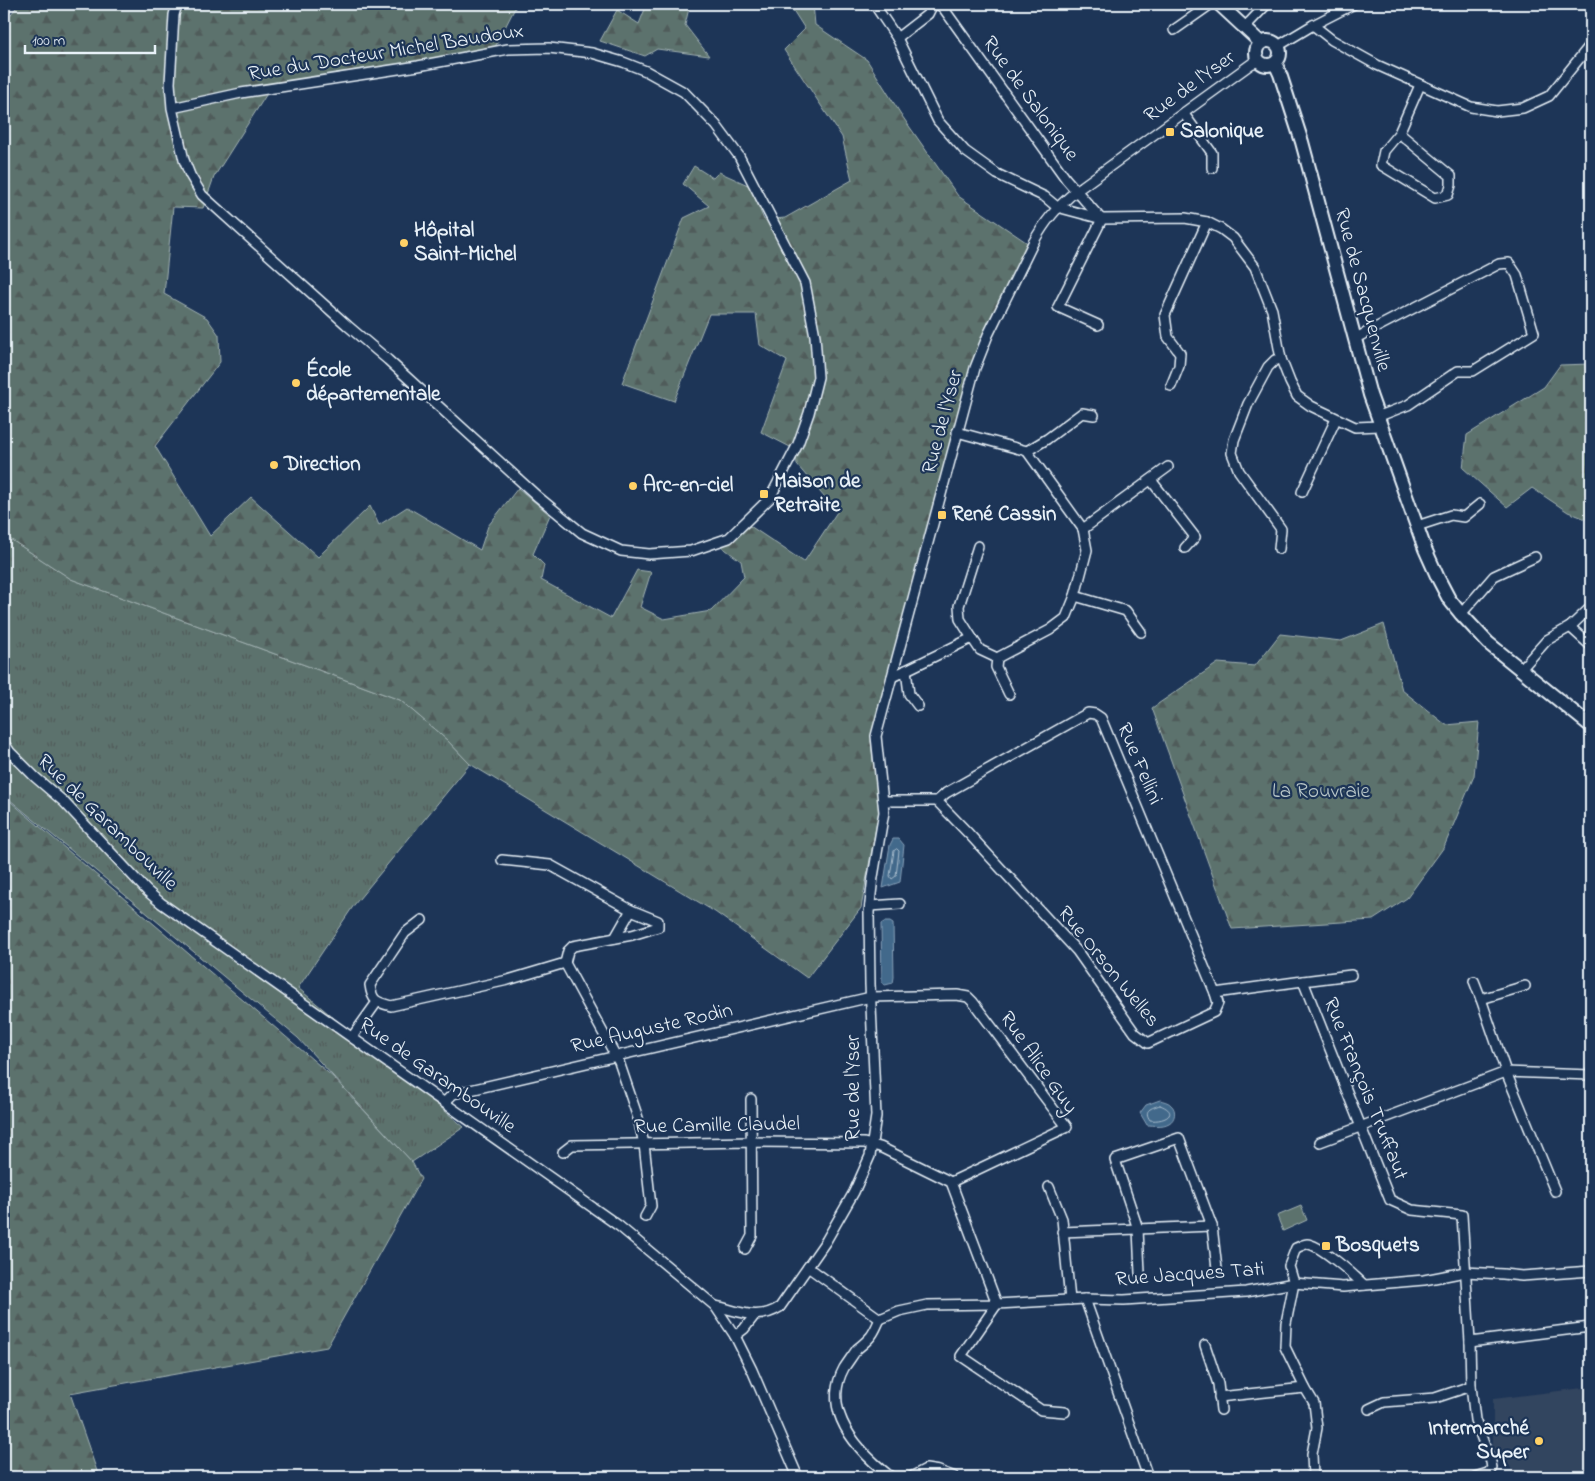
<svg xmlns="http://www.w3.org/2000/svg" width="1595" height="1481" viewBox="0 0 1595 1481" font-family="'Indie Flower',sans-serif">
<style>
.built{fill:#32445e}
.grass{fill:url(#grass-tufts);stroke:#a2b2b2}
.forest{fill:url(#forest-firs);stroke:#a2b2b2}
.garden{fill:#5c726d;stroke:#a2b2b2}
.water{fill:#43698b;stroke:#859fb7}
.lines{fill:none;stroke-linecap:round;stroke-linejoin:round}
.shore{stroke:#a6bbcc;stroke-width:1}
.street-casing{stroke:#e8f1f8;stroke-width:12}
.secondary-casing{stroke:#e8f1f8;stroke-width:16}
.street{stroke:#1d3557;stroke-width:9}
.secondary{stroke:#1d3557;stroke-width:12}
.poi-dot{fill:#ffd166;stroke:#1d3557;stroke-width:2}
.labels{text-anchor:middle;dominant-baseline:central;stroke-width:4.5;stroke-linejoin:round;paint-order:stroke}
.street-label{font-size:21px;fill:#e8f1f8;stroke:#1d3557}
.poi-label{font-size:21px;font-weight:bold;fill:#e8f1f8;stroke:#1d3557;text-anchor:start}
.park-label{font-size:21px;fill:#b7c5c7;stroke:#1d3557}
</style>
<defs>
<pattern id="grass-tufts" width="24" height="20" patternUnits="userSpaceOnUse" patternTransform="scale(1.25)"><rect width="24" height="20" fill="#5c726d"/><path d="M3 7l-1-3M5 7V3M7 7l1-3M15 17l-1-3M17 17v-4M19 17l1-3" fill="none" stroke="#505b5a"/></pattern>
<pattern id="forest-firs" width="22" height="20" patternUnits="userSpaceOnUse" patternTransform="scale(1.25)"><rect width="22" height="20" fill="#5c726d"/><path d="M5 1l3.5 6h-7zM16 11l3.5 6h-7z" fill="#505b5a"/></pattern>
</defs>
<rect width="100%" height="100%" fill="#1d3557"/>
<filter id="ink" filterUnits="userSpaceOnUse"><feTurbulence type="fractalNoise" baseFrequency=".02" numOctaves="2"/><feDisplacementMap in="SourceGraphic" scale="10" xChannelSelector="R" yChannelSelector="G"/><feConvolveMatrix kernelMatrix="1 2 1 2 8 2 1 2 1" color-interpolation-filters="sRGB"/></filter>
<g filter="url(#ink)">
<path class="built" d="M1591,1387V1477H1514L1511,1468L1493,1448V1399Z"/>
<path class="grass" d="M4,535L71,579L400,700L447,740L470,764L354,905L298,988L464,1127L412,1162L298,1038L4,795Z"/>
<g class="forest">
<path d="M19,4H517L495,47L268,92L214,177L203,208L173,207L164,294L207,318L219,335L220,362L155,446L210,536L251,497L318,557L370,506L379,525L407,507L480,550L488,526L518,488L550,515L533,554L544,565L541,580L611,618L637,570L651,572L640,607L664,619L711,611L744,577L741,561L722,547L750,526L804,562L837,512L797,465L796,450L761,432L787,361L760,345L756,314H709L674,401L622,383L684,218L709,206L683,184L694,166L713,178L719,172L750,186L764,220L785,218L852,180L842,137L784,50L805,29L789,4H813L815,25L867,60L902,116L958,196L1029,244L971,370L924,555L871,741L879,811L861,908L807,978L715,912L470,764L447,740L400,700L71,579L4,535V23Z"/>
<path d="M647,4H690L685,25L709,56L657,49L645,56L600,41L617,10L639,24Z"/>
<path d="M1590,364L1591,368V521L1568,512L1532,488L1507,507L1463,468L1467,435L1544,387L1560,365Z"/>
<path d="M1384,624L1402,690L1446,725L1479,722L1474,776L1444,847L1407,898L1373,920L1232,929L1152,708L1218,663L1255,666L1280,634L1341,641Z"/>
<path d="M4,796L333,1077L412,1162L421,1179L327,1347L70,1393L99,1477H4Z"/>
</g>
<path class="garden" d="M1301,1206L1307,1220L1283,1231L1277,1216Z"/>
<g class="water">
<path d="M893,839H899L904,845L900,882L883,888L890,845Z"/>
<path d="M884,922H890L893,924L894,977L893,983L885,985L882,983L881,924Z"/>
<path d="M1160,1100C1163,1101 1169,1102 1171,1105C1177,1110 1175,1120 1169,1123C1162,1127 1154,1125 1147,1125L1140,1113L1146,1105Z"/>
</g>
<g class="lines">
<g class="shore">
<path d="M897,849L899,851L896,876L892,879L890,876L894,851Z"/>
<path d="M1160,1105C1181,1113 1164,1122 1150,1120C1143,1110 1151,1108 1160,1105Z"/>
</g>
<defs>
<g id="street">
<path d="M874,4L897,38L938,121L965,151L997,174L1045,197L1057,207L1102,219L1185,218L1207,222L1221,229L1233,238L1255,267L1272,310L1281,359L1290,382L1297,396L1311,406L1355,427L1380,426"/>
<path d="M938,4L944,9L1066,179L1101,219"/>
<path d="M1313,25L1332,40L1377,65L1471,107L1497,111L1523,108L1549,96L1591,44"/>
<path d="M1245,27L1267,4"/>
<path d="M1174,30L1211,4"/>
<path d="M897,38L928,14L933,4"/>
<path d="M1278,46L1313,25L1354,4"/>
<path d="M172,108L241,93L418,66L508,49L549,48L592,53L623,62L646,71L684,92L716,125L739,156L805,283L815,336L818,377L809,413L798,444L770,498L729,538L691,551L649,554L621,551L582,533L537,496L388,360L348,326L202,195L190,175L184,160L172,108L170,83L174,15L177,4"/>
<path d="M1184,114L1212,153V168"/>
<path d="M1399,133L1384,151L1381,165L1435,198L1448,195L1451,185V176L1399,133L1420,85"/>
<path d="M1098,325L1058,307L1102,219"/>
<path d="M1354,339L1499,264L1509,263L1517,275L1534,333L1473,371H1458L1408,405L1377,417"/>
<path d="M1171,386L1179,366L1180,353L1168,337L1165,315L1207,222"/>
<path d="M957,432L1027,451L1047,439L1082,413L1094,415"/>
<path d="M1027,451L1083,529L1087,550L1075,596L1126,611L1141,632"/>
<path d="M1151,480L1195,537L1185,548"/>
<path d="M1302,492L1336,419"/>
<path d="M1417,526L1451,515L1464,517L1480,504"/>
<path d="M1083,529L1168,467"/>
<path d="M1279,549L1281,529L1239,471L1232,453L1234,440L1248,404L1268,367L1275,360L1281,359"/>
<path d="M1461,614L1494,576L1535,557"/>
<path d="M1570,627L1591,646"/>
<path d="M972,638L960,619L959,606L978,546"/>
<path d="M997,658L996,667L1009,694"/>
<path d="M1522,668L1547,640L1570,627L1591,607"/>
<path d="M906,670L909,694L918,706"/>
<path d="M892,677L972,638L980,650L997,658L1050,630L1066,618L1075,596"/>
<path d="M4,743L10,752L35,777L64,802L147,891L161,903L619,1226L715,1306L735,1336L752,1370L798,1477"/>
<path d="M883,801H937L946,793L1088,713L1095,714L1101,718L1215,993L1218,1003L1214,1012L1148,1043L1135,1033L1077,951L969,834L937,801"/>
<path d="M502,860L550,865L631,910L658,921V927L632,935L573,946L568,951L565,963"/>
<path d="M870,906L900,904"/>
<path d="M422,920L405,933L370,985C372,1001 376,1002 391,1006L508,980L565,963"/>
<path d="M615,938L631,910"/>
<path d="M565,963L619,1062L638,1118L644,1144L651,1206L645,1217"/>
<path d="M1303,981L1351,975"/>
<path d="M1474,981L1481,999"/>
<path d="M1525,986L1481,999L1506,1072L1555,1191"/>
<path d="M1215,993L1303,981L1390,1200L1412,1210L1462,1215L1470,1342L1471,1386L1475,1420L1491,1462L1492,1468L1488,1473L1475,1477"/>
<path d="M352,1037L377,1002"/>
<path d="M445,1102L453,1094L871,997L957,995L968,997L973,1002L1067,1127L951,1182"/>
<path d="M1320,1142L1506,1072L1591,1075"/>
<path d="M563,1152L572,1145L751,1142L864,1143L880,1147L951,1182L997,1304L961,1356L1041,1410L1065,1412"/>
<path d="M1049,1187L1062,1219L1070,1300"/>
<path d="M1062,1232L1212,1226"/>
<path d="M745,1249L752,1236L751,1099"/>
<path d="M808,1267L880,1319"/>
<path d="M1140,1273L1138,1229L1115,1160L1179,1138L1212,1226L1217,1269"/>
<path d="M1085,1299L1148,1477"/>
<path d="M715,1306C740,1311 757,1322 780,1307L826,1241L854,1192L870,1156L876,1116L870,984L869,912L873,877L884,812L876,736L975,368L988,335L1033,243C1045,221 1057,207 1076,191L1251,64L1259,61"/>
<path d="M880,1319L899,1311L927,1305L997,1304L1085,1299L1124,1300L1246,1292L1294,1283L1343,1287L1424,1280L1465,1272L1503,1274L1522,1276L1591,1271"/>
<path d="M880,1319C877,1325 875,1331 871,1336C867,1341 862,1345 857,1349C853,1355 848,1362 844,1368C820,1412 859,1452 891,1477"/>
<path d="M735,1336L744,1329L754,1316"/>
<path d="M1470,1342L1590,1327L1591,1342"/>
<path d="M1205,1345L1218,1384L1221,1410"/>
<path d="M1219,1397L1305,1388"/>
<path d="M1369,1409L1384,1402L1435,1398L1471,1386"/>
<path d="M911,1477L926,1469L939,1471L955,1477"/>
<path d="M1313,1477L1312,1454L1317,1428L1314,1403L1305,1388L1285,1347L1286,1323L1294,1283L1289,1266L1296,1248C1299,1247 1304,1244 1307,1244C1319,1244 1355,1276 1364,1285"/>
</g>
<g id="secondary">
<path d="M1219,4L1261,43"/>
<circle cx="1268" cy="53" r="12"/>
<path d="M1275,63L1280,74L1302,142L1370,395L1425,549L1438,578L1449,599L1461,614L1488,643L1591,726"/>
</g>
</defs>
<use href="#street" class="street-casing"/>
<use href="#secondary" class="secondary-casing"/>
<use href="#street" class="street"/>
<use href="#secondary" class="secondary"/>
</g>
</g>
<g class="poi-dot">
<rect x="1165" y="127" width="10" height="10" rx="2.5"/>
<circle cx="404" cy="243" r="5"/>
<circle cx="296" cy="383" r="5"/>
<circle cx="274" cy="465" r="5"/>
<circle cx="633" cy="486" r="5"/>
<rect x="759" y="489" width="10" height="10" rx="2.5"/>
<rect x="937" y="510" width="10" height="10" rx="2.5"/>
<rect x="1321" y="1241" width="10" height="10" rx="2.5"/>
<circle cx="1539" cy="1441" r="5"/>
</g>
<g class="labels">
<g class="street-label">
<text transform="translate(386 53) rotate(-9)">Rue du Docteur Michel Baudoux</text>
<text transform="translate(1190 87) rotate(-36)">Rue de l'Yser</text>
<text transform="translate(1030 99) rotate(54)">Rue de Salonique</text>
<text transform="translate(1362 290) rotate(75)">Rue de Sacquenville</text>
<text transform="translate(943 422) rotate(-75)">Rue de l'Yser</text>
<text transform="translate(1139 764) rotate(67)">Rue Fellini</text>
<text transform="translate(107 823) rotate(44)">Rue de Garambouville</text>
<text transform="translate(1108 967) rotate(51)">Rue Orson Welles</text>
<text transform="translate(652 1029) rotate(-13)">Rue Auguste Rodin</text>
<text transform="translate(1038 1063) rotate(55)">Rue Alice Guy</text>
<text transform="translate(437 1076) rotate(35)">Rue de Garambouville</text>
<text transform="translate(854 1088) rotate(-90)">Rue de l'Yser</text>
<text transform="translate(1365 1089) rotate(68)">Rue François Truffaut</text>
<text transform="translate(717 1126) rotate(-1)">Rue Camille Claudel</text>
<text transform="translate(1190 1275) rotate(-4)">Rue Jacques Tati</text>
</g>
<g class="poi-label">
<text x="1180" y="132">Salonique</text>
<text x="414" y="231">Hôpital<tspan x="414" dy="24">Saint-Michel</tspan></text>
<text x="306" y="371">École<tspan x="306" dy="24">départementale</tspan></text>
<text x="284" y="465">Direction</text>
<text x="774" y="482">Maison de<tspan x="774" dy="24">Retraite</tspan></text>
<text x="643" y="486">Arc-en-ciel</text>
<text x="952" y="515">René Cassin</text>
<text x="1336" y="1246">Bosquets</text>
<text x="1529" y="1429" text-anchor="end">Intermarché<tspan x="1529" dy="24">Super</tspan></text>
</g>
<g class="park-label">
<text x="1321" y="792">La Rouvraie</text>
</g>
</g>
<rect width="1595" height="1481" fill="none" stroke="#1d3557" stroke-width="20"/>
<rect x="10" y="10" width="1575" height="1461" fill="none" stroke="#e8f1f8" stroke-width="2" filter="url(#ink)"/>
<path d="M25 45v8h130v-8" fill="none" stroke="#e8f1f8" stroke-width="2.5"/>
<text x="32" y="45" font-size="15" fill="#e8f1f8" stroke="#1d3557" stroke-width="4" paint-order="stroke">100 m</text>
</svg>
